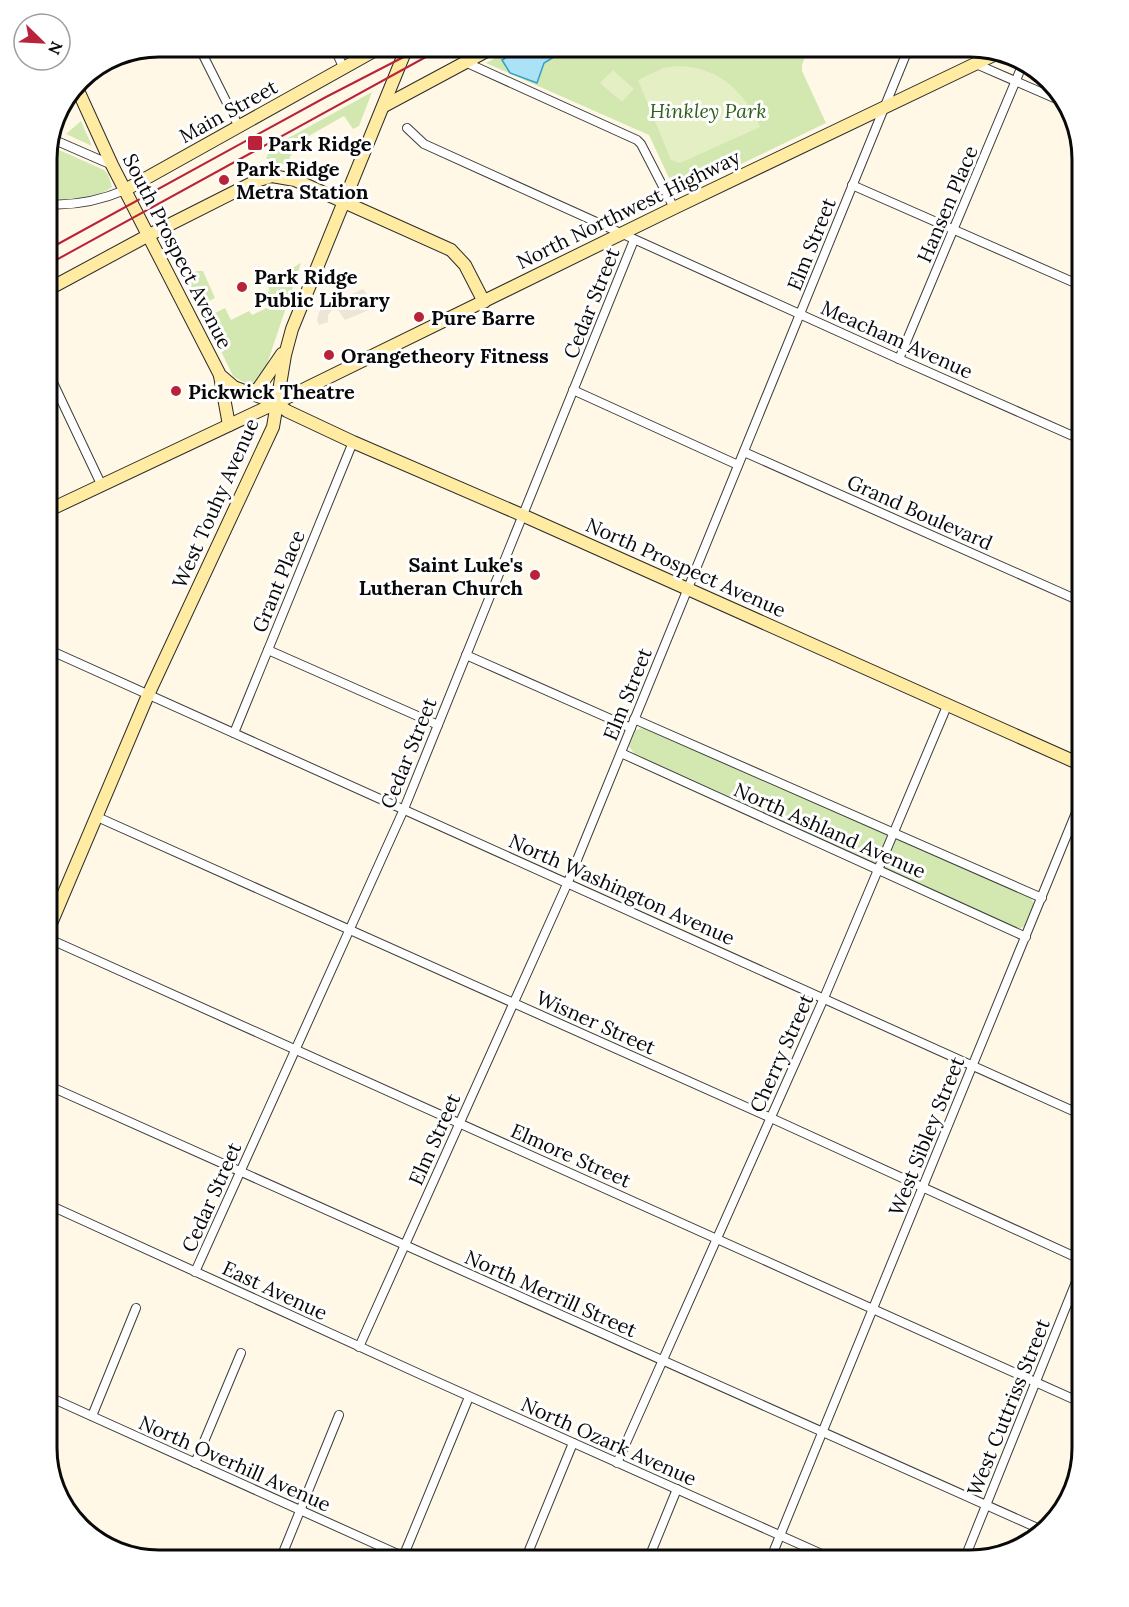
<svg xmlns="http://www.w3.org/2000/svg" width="1129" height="1607" viewBox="0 0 1129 1607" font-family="Lora,serif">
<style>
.green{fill:#d3e8b1}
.pitch{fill:#e4efc3}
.plaza{fill:#ece5d8}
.water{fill:#abe2f6;stroke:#319fce;stroke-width:1.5}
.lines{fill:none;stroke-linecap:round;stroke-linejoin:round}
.street-casing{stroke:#3c3c3c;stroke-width:10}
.secondary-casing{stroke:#2b2b2b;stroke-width:14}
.street{stroke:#fff;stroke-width:8}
.secondary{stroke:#ffeba1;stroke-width:12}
.rail{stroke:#b92239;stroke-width:2}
.poi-dot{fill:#b92239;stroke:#fff;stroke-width:2}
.labels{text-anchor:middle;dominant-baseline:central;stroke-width:6;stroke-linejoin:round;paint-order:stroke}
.park-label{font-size:20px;font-style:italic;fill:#30601b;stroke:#fff}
.street-label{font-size:20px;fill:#090909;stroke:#fff}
.poi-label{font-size:20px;font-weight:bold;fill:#090909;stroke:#fff;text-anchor:start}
.rim{fill:none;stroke:#090909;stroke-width:3}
</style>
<rect width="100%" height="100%" fill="#fff8e6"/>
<g class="green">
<path d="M516,47H808L802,65V71L826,123L677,195L649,135L486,63Z"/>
<path d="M372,92L359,126L353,129L344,116L298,142L287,163L279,166L266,158L272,147Z"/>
<path d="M81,121L92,146L66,134Z"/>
<path d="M48,145L104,170L108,174L112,187C94,201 68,200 47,198Z"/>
<path d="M301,263L263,376L256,384C247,385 241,381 233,376L205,318L225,308L231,320L249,311L252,315L271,306L266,293L270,291L266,283Z"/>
<path d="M197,271H203L215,298L199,306L186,277Z"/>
<path d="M641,728L650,729L1031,898L1034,904L1025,926L1019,929L641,758L635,755L629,746L635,731Z"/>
</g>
<g class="pitch">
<path d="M677,66C717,66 745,91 760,127L680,163L671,160L638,80L663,68Z"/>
<path d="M613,70L634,89L622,102L600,83Z"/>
</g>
<path class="plaza" d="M363,289L371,300V309L345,320L339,311L332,310L328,315V322L319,325L317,321L319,312L330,296L340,299Z"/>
<path class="water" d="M525,47H570L544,63L537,83L510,73L502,60Z"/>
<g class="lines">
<defs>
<g id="street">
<path d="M199,47L239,127"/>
<path d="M334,47L344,69"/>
<path d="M465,62L637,140L641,144L674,208"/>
<path d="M976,64L1068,104"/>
<path d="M407,128L424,144L899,359L1082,440"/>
<path d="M50,138L112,165"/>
<path d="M852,185L1082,286"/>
<path d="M47,204C75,206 99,201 125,190"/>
<path d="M899,359L1024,61"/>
<path d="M47,370L101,484"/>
<path d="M573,390L738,465"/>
<path d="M744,452L1082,602"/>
<path d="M47,649L1082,1115"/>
<path d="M268,650L438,725"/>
<path d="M466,655L631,728"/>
<path d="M634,719L1042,898"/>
<path d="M234,733L353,442"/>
<path d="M621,753L1026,937"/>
<path d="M95,816L771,1118L1082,1260"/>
<path d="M47,938L1082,1403"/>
<path d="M47,1085L1042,1530"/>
<path d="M47,1204L424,1376L835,1560"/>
<path d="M195,1272L404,809L634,240"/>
<path d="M359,1347L568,882L909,47"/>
<path d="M47,1396L411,1560"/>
<path d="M92,1416L136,1308"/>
<path d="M195,1463L241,1353"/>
<path d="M617,1463L824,998L947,706"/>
<path d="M403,1557L469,1397"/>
<path d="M280,1560L339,1415"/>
<path d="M525,1560L573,1443"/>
<path d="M648,1560L677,1489"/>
<path d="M770,1560L1082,798"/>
<path d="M964,1560L1082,1267"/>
</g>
<g id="secondary">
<path d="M76,86L112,165L220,375L234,387L276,403L287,411L353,442L522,515L1082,765"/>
<path d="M384,106L494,47"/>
<path d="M125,190L381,47"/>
<path d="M47,290L149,235L256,181L272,176L295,180L451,250L465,265L484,302"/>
<path d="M220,376L229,425"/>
<path d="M248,392L258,389L282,354"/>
<path d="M47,511L276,403L674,208L998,53"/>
<path d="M47,933L148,695L273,427L285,355L292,329L407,47"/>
</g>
</defs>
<use href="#street" class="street-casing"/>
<use href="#secondary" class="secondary-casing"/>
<use href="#street" class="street"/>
<use href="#secondary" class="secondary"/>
<g class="rail">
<path d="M47,250L326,97L423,47"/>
<path d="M47,265L444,47"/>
</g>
</g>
<g class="poi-dot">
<rect x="247" y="135" width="16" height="16" rx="3"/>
<circle cx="224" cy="180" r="6"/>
<circle cx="242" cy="287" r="6"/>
<circle cx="419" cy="317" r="6"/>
<circle cx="329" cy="355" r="6"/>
<circle cx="176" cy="391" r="6"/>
<circle cx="535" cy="575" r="6"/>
</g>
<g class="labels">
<g class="park-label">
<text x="708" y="110">Hinkley Park</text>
</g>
<g class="street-label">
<text transform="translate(228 111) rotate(-29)">Main Street</text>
<text transform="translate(947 204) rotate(-67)">Hansen Place</text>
<text transform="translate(628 209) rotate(-26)">North Northwest Highway</text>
<text transform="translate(811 244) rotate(-68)">Elm Street</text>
<text transform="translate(178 251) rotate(63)">South Prospect Avenue</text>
<text transform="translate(591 303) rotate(-68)">Cedar Street</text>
<text transform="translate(897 339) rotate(24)">Meacham Avenue</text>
<text transform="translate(215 503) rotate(-66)">West Touhy Avenue</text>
<text transform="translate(920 512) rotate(24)">Grand Boulevard</text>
<text transform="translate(686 567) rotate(24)">North Prospect Avenue</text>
<text transform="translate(278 581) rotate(-68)">Grant Place</text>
<text transform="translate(627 694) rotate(-68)">Elm Street</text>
<text transform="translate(408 753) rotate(-68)">Cedar Street</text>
<text transform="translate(830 830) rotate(24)">North Ashland Avenue</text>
<text transform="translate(622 889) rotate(24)">North Washington Avenue</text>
<text transform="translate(596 1022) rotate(24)">Wisner Street</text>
<text transform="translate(781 1053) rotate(-66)">Cherry Street</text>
<text transform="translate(926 1136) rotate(-68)">West Sibley Street</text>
<text transform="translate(434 1139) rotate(-66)">Elm Street</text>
<text transform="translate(571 1155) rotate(24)">Elmore Street</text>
<text transform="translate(211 1197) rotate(-66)">Cedar Street</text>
<text transform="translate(275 1290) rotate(25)">East Avenue</text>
<text transform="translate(551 1293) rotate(24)">North Merrill Street</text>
<text transform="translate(1008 1407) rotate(-68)">West Cuttriss Street</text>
<text transform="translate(609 1441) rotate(24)">North Ozark Avenue</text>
<text transform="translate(235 1463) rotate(24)">North Overhill Avenue</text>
</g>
<g class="poi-label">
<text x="268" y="143">Park Ridge</text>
<text x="236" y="168">Park Ridge<tspan x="236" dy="23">Metra Station</tspan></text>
<text x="254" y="276">Park Ridge<tspan x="254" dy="23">Public Library</tspan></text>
<text x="431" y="317">Pure Barre</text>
<text x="341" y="355">Orangetheory Fitness</text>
<text x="188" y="391">Pickwick Theatre</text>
<text x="523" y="564" text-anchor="end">Saint Luke's<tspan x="523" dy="23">Lutheran Church</tspan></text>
</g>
</g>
<path d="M0 0H1129V1607H0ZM159 57H970A102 102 0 0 1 1072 159V1448A102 102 0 0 1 970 1550H159A102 102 0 0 1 57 1448V159A102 102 0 0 1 159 57Z" fill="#fff" fill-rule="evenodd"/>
<path class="rim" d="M159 57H970A102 102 0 0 1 1072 159V1448A102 102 0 0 1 970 1550H159A102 102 0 0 1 57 1448V159A102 102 0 0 1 159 57Z"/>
<g transform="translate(42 42) rotate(114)"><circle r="28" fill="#ffffff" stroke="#9d9d9d" stroke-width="1.5"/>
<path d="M0-4.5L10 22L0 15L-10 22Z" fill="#b92239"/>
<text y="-9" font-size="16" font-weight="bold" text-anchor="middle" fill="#090909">N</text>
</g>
</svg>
